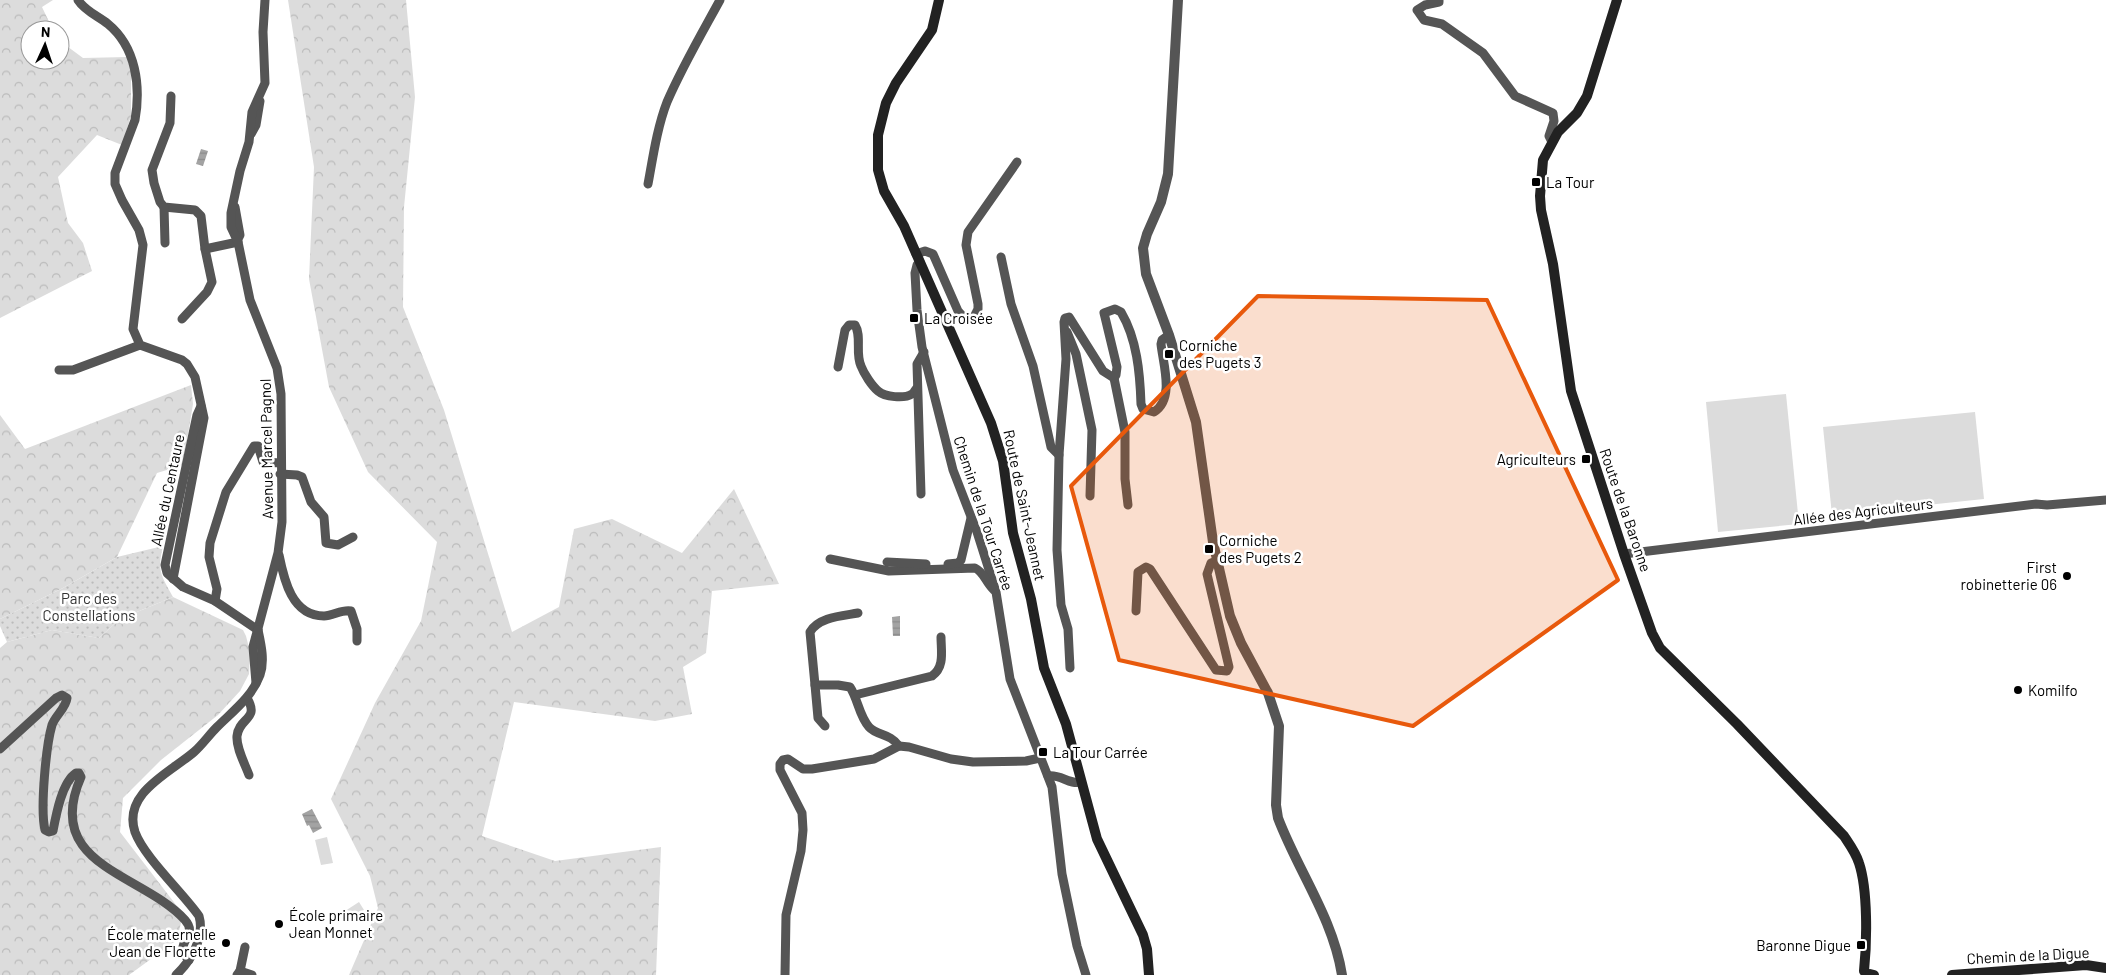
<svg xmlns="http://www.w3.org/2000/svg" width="2106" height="975" viewBox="0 0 2106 975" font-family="Barlow,sans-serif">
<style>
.forest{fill:url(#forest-crowns)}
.park{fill:url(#park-dots)}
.pitch{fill:#dcdcdc}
.water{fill:url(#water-rules)}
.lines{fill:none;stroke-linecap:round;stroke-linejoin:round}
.minor{stroke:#555;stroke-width:9}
.tertiary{stroke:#555;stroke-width:10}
.secondary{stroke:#222;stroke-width:10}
.marked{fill:#e8590c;fill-opacity:0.2;stroke:#e8590c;stroke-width:4;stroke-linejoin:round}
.poi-dot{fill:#000;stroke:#fff;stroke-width:2}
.labels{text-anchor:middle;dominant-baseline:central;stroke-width:5;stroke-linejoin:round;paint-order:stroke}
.poi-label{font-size:15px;fill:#000;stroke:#fff;text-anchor:start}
.street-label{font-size:15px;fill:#000;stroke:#fff}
.park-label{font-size:15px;fill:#333;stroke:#fff}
</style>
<defs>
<pattern id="forest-crowns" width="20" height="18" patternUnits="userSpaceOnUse" patternTransform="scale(1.25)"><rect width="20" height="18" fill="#dcdcdc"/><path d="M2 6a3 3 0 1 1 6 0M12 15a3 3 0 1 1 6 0" fill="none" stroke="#bbb"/></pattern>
<pattern id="park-dots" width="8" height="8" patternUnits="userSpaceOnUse" patternTransform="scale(1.25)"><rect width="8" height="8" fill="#dcdcdc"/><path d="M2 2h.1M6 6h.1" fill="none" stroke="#bbb" stroke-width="1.8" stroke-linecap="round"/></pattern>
<pattern id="water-rules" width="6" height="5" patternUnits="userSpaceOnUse" patternTransform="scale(1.25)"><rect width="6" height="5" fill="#a3a3a3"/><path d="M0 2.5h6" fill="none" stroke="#8b8b8b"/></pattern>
</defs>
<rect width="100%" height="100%" fill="#fff"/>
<g class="forest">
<path d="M0,0H53L42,7L53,30H30V60H60V41L83,58L127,57L131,70V116L122,145L97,135L58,177L68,223L83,243L92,271L0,318Z"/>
<path d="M288,0H406L415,97L404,207L403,307L444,410L512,632L559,607L574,529L612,519L682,553L734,489L779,584L712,591L706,653L683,667L692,714L655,721L514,702L482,836L555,861L661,847L656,975H349L378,908L370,876L331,799L375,703L421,621L437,542L368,472L329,387L309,279L314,167Z"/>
<path d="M191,385L193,404L183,465L157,473L117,557L63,588L0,619V415L25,449Z"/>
<path d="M173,597L243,630L246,636L250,652L249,674L240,691L218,715L161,760L123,798L120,832L183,914L177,940L129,975H0V648L7,642L52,630L99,638L120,619Z"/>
</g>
<path class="park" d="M163,546C157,571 161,575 173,597L120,619L99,638L52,630L7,642L0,626V619L63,588L117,557Z"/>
<g class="pitch">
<path d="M1786,394L1799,524L1718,532L1706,402Z"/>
<path d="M1975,412L1984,499L1832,515L1823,427Z"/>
<path d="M327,837L333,863L321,865L315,840Z"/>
<path d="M359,902L364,910L348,921L342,913Z"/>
</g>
<g class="water">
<path d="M201,149L208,151L203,166L196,164Z"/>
<path d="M900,616V636H893L892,617Z"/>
<path d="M312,809L322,828L313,833L309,825L307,826L302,814Z"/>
</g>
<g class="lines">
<g class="minor">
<path d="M78,0C85,11 98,16 108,24C136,47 141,86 135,120L115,173V184L122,200L139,230L143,245L133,329L140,345L182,360L187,364L195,377L204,418L173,579"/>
<path d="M1439,0V2L1425,5L1417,10L1424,20L1442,24L1483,53L1515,96L1553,113L1554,121L1549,136L1552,142"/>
<path d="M171,96L170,123L152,170L154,183L160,202L164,207L195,210L201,216L205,249L212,282L207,292L182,319"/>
<path d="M251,134L256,125L260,101"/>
<path d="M648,184C653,157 657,128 667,102C682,67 702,33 720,0"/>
<path d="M164,207L165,243"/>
<path d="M235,207L240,235L237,241"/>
<path d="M205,249L238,242"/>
<path d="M916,254L925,251L933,254L958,311L965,319L974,317L978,309V304L966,245L968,232L1017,162"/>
<path d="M1001,257L1011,304L1033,366L1051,447L1059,455"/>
<path d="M920,262L917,265L915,273L917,310L922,347L953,470L977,532L996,592L1010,679L1052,787L1062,874L1077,946L1086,975"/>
<path d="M1067,332L1076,354L1092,430L1090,496"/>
<path d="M838,367L845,330L849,325H855C862,336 855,353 861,366C864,374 872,386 878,391C885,397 904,399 912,394C914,393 915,390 917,388"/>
<path d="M59,370H73L140,345"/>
<path d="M1114,378L1125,432V479L1128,505"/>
<path d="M201,406L197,415L165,565L167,573L183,587L215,601L258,630"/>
<path d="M280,474L297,475L302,477L311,502L324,517L326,543L338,545L353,537"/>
<path d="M921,494L917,364L924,352"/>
<path d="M1624,554L2036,504L2047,505L2106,500"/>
<path d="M279,555C284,580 292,616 324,616C333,616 342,609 351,611L357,629V641"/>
<path d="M830,559L889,571L975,568C984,572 986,583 994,590"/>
<path d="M887,562L926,564"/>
<path d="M948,564L958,563L961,560L971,518"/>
<path d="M215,601L217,589L209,557L210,543L226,492L254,446H258L263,462L281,463"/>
<path d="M1136,611L1138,572L1146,567L1150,569L1216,670L1227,671L1229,667L1207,574L1211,563L1217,561"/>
<path d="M858,613C842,616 819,617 810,632L815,685H838L850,687C858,699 859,716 869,727C877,736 890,733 899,746"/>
<path d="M1070,668L1068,629L1061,605L1057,550L1059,455L1066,359L1064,322L1065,318L1069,317L1103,371L1114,378L1116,375L1117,367L1104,313L1115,309L1121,312C1137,339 1140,373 1141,404L1143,409L1154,412C1175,399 1163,364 1161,344L1162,340L1169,335"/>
<path d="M256,683L253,647L278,553L282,522L281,394L277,368L250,300L238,242L231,227V213L240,171L249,142L252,112L265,83L263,32L265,0"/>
<path d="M815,685L818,718L825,726"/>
<path d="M855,695L932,676C945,667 941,651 941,637"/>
<path d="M247,698C260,720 239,717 237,736C236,748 245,764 249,775"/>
<path d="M0,749L56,698L62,695L67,698C66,708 55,716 52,725C46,746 40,809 45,830L49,832L53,831C56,815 62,782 76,773H79L81,777C42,866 142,873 185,920C200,937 171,942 189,960"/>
<path d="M1048,776C1061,774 1069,785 1081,782"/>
<path d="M240,971L245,947"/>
<path d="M176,975C191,961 205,937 199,916C183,893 144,857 135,832C122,793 171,772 194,752C202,745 209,735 217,727C233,711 252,697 260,675C265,661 261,644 258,630"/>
<path d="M237,975L240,971L252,975"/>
<path d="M785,975L786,915L801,851L803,830L802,813L780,770V764L783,760L788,759L803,769H812L874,759L899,746L909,747L951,759L973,762L1026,761L1040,758"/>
</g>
<path class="tertiary" d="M1178,0L1168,174L1161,202L1147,234L1143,248L1146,274L1169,335L1196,422L1213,542L1230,616L1241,643L1268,693L1279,726L1276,805L1278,818C1298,871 1333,918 1342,975"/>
<g class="secondary">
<path d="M939,0L932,30L896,83L886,103L878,135V170L884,191L904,226L991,423L1003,461L1013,533L1031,599L1044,668L1066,724L1097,839L1143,935L1147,949L1149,975"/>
<path d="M1617,0L1587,96L1577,113L1558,132L1543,160L1540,196L1541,210L1553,264L1571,391L1624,554L1652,633L1660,648L1737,724L1844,836C1850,845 1856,853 1859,863C1868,890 1867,942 1864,971"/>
<path d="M1870,974L1874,975"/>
<path d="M1952,975L2086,965L2106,968"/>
</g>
</g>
<path class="marked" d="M1258,296L1487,300L1618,580L1413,726L1119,660L1071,486Z"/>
<g class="poi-dot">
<rect x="1531" y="177" width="10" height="10" rx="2.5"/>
<rect x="909" y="313" width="10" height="10" rx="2.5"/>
<rect x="1164" y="349" width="10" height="10" rx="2.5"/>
<rect x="1581" y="454" width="10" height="10" rx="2.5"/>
<rect x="1204" y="544" width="10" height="10" rx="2.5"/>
<circle cx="2067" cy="576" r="5"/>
<circle cx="2018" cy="690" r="5"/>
<rect x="1038" y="747" width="10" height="10" rx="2.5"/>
<circle cx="279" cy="924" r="5"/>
<circle cx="226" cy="943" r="5"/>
<rect x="1856" y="940" width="10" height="10" rx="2.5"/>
</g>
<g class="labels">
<g class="poi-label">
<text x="1546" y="182">La Tour</text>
<text x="924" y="318">La Croisée</text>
<text x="1179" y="345">Corniche<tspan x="1179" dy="17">des Pugets 3</tspan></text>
<text x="1576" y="459" text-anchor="end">Agriculteurs</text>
<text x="1219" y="540">Corniche<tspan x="1219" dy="17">des Pugets 2</tspan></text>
<text x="2057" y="567" text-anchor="end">First<tspan x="2057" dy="17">robinetterie 06</tspan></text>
<text x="2028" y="690">Komilfo</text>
<text x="1053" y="752">La Tour Carrée</text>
<text x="289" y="915">École primaire<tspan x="289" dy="17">Jean Monnet</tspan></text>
<text x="216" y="934" text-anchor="end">École maternelle<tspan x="216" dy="17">Jean de Florette</tspan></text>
<text x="1851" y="945" text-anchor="end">Baronne Digue</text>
</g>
<g class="street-label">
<text transform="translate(266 449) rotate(-91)">Avenue Marcel Pagnol</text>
<text transform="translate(167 490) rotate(-78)">Allée du Centaure</text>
<text transform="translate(1025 505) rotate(78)">Route de Saint-Jeannet</text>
<text transform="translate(1626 510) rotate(71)">Route de la Baronne</text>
<text transform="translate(1863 511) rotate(-7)">Allée des Agriculteurs</text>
<text transform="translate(984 513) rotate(72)">Chemin de la Tour Carrée</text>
<text transform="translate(2028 955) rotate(-3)">Chemin de la Digue</text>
</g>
<g class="park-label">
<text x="89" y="598">Parc des<tspan x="89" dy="17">Constellations</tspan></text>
</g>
</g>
<g transform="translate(45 45) rotate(3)"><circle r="24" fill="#ffffff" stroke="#999999"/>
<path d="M0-4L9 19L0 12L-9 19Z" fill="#000000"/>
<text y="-8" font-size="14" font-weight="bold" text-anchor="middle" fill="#000000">N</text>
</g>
</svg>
